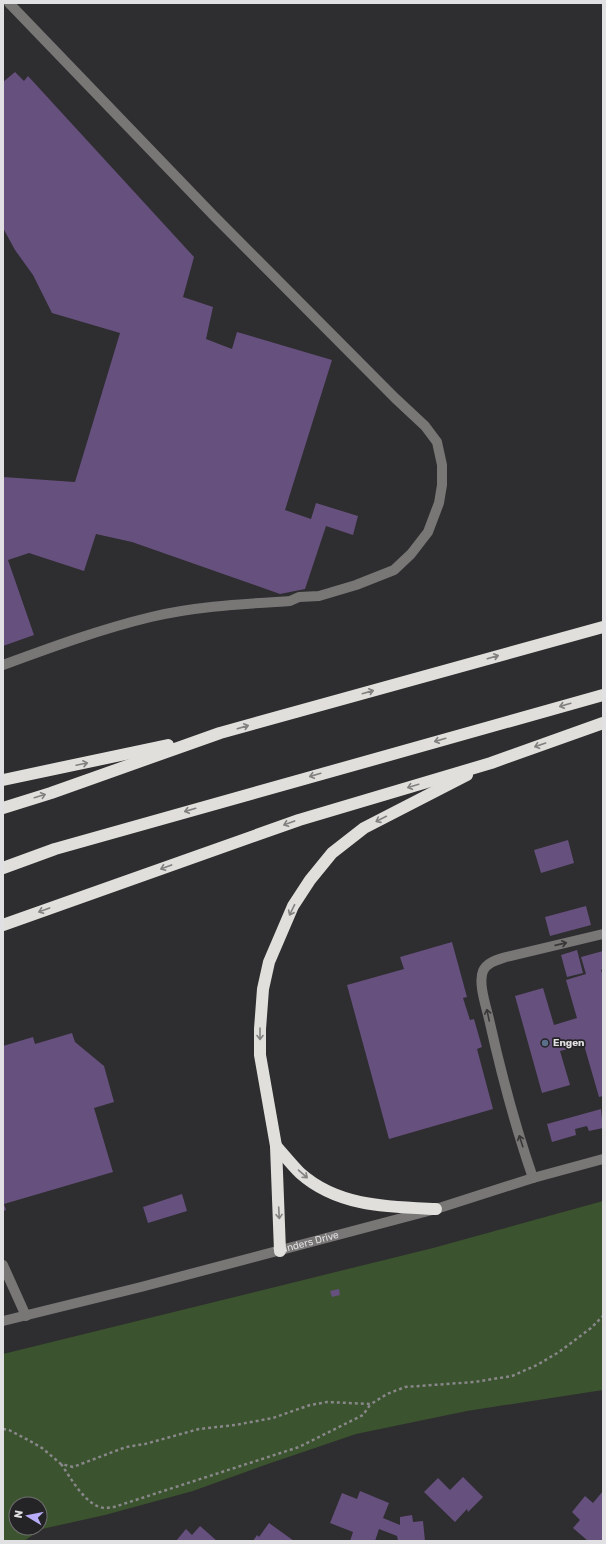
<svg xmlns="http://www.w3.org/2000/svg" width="606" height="1544" viewBox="0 0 606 1544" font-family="Rubik,sans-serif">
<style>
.green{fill:#3b532e;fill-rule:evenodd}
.building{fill:#66507e}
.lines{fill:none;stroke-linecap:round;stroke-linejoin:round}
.path{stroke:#888789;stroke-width:2.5;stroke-dasharray:3 3;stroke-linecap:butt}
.minor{stroke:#787776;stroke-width:10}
.highway{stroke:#e0dfdb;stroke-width:12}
.oneway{stroke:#828180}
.oneway2{stroke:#393839}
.service-dot{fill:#5c6f8a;stroke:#242325;stroke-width:1.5}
.labels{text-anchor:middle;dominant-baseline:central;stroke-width:3.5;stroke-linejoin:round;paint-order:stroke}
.poi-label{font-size:10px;font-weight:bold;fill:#e1e0e2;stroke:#242325;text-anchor:start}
.street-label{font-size:10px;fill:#e1e0e2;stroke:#242325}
</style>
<rect width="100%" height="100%" fill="#2e2d2f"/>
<path class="green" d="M603,1201V1390L467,1411L356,1434L262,1466L193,1491L105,1515L42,1529L24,1541H3V1354L433,1248ZM16,1504H40V1528H16Z"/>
<g class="building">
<path d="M15,72L24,81L28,76L194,257L183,297L213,307L206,339L232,349L237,332L332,360L285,510L311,519L316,503L358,516L353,535L326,526L305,589L280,594L132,542L96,534L84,571L29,553L8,560L34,635L3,646V477L75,482L120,333L52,313L33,275L15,250L3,228V82Z"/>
<path d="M568,840L574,863L541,873L534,850Z"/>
<path d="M586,906L591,925L550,936L545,917Z"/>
<path d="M452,942L467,997L463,998L470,1020L474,1019L482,1047L477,1049L493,1109L389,1139L347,985L404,969L400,957Z"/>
<path d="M577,950L583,973L567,977L561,955Z"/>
<path d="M603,951V969L601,970L603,976V1096L599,1097L584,1045L560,1051L570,1085L542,1093L515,996L543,988L554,1025L577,1018L566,980L586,974L581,957Z"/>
<path d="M72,1033L75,1042L104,1066L114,1102L94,1108L113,1172L4,1204L6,1210L3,1211V1046L33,1037L35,1044Z"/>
<path d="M601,1109L603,1128L589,1131L587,1126L575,1129L576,1135L552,1142L547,1124Z"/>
<path d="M182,1194L187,1211L148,1223L143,1207Z"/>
<path d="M339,1289L340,1295L332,1297L330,1291Z"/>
<path d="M463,1477L483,1497L468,1512L467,1509L455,1522L424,1492L438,1478L450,1490Z"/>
<path d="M360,1491L389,1503L383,1518L400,1525V1517L412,1515L413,1522L423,1521L425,1541H398L397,1536L379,1529L375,1541H350L353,1532L330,1523L342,1493L357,1499Z"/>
<path d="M603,1491V1541H588L573,1528L580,1520L572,1512L585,1496L593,1503Z"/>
<path d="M269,1523L294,1541H253L257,1535L259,1537Z"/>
<path d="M200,1526L217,1541H176L186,1529L192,1535Z"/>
</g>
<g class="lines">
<g class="path">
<path d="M3,1429L9,1430L30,1441L42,1448L61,1464L73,1467L126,1447L145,1444L199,1429L235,1425L273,1418L310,1405L327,1402L371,1404L387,1394L405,1387L474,1382L512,1376L537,1365L559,1352L591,1328L603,1316"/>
<path d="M61,1464C71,1478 86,1507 105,1508C108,1508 111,1507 114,1507L299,1447L363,1415L370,1405"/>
</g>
<g class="minor">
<path d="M3,665C52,647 101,629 151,617C197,606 244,604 290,601L299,597L319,596L356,585L394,570L411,554L428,532L439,503L442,485V465L437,442L425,426L395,398L214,216L9,3"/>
<path d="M533,1178C515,1126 501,1073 489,1019C486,1006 478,983 483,971C487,962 497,960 506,957L603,934"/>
<path d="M3,1265L26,1316"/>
<path id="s1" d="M3,1321L141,1287L436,1209L533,1178L603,1159"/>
</g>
<g class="highway">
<path d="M3,780L168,745"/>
<path d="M3,808L51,793L220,733L603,627"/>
<path d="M3,868L55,849L603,695"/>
<path d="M3,925L299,820L491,763L603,723"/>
<path d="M276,1146C284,1155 292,1165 300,1173C338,1207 389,1207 436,1209"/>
<path d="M280,1251L276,1146L260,1055V1029L263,989L269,962L293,906L310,880L332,853L364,828L467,775"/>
</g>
</g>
<defs><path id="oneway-shaft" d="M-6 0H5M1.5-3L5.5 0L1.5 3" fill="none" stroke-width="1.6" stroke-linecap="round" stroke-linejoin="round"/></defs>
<g class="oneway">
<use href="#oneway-shaft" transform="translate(493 657) rotate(-16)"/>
<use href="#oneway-shaft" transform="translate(368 692) rotate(-16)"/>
<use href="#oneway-shaft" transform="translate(565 705) rotate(164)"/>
<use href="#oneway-shaft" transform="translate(243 727) rotate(-16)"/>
<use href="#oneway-shaft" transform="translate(440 740) rotate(164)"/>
<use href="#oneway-shaft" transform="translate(540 745) rotate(161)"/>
<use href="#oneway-shaft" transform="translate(82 764) rotate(-12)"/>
<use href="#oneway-shaft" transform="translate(315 775) rotate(164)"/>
<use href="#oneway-shaft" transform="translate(413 786) rotate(163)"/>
<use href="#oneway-shaft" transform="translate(40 796) rotate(-17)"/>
<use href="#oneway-shaft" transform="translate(190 810) rotate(164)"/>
<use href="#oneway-shaft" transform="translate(381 819) rotate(153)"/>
<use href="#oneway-shaft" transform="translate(289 823) rotate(160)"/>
<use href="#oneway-shaft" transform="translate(166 867) rotate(160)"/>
<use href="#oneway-shaft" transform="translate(44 910) rotate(160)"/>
<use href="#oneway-shaft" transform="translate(292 910) rotate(116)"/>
<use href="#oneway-shaft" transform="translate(260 1034) rotate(90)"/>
<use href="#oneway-shaft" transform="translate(303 1174) rotate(41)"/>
<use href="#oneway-shaft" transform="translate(279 1213) rotate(87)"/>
</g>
<g class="oneway2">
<use href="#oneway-shaft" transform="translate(561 944) rotate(-13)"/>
<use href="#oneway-shaft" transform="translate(488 1015) rotate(-102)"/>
<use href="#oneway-shaft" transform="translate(521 1141) rotate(-108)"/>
</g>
<circle class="service-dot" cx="545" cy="1043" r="4"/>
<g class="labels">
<g class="poi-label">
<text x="553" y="1043">Engen</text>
</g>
<g class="street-label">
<text stroke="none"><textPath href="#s1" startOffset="313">Flanders Drive</textPath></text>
</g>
</g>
<rect width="606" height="1544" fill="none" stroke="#e1e0e2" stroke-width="8"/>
<g transform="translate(28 1516) rotate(280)"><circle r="19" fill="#242325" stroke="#706f71"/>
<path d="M0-3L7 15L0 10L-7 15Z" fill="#b6acf8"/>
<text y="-6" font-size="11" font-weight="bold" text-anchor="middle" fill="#e1e0e2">N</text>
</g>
</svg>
